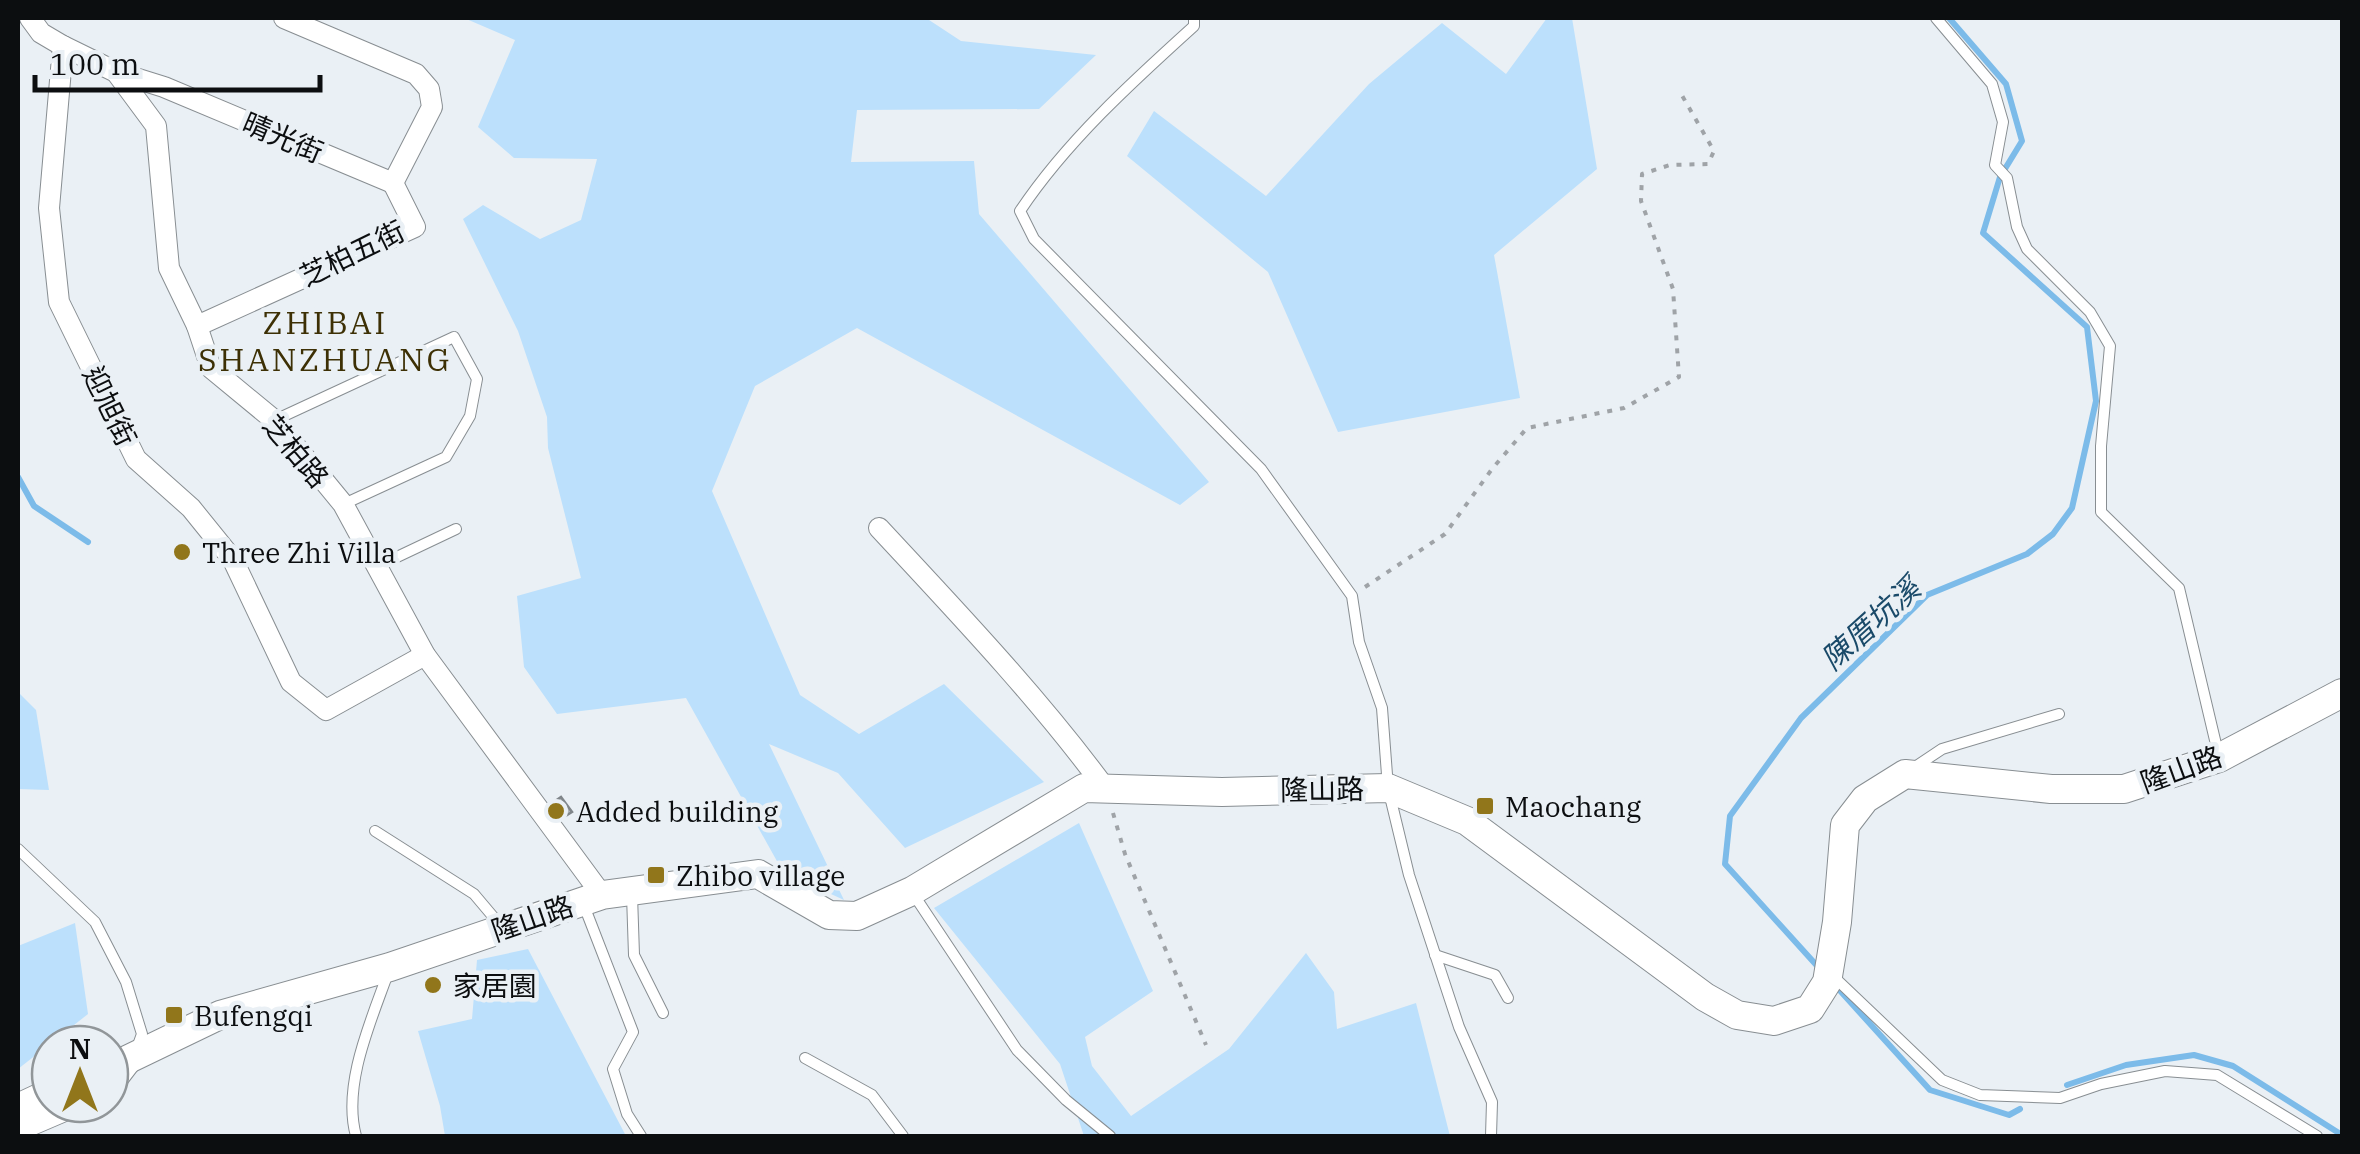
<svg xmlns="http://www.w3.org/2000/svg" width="2360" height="1154" viewBox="0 0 2360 1154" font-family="'IBM Plex Serif','Noto Sans TC',serif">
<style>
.green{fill:#bce0fc}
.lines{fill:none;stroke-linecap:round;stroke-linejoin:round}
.stream{stroke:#7cbbe9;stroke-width:6}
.building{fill:#b1b7bc;stroke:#80868a;stroke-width:2.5}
.lane-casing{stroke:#888e92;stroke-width:12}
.street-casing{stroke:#888e92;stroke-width:22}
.secondary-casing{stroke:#888e92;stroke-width:30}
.path{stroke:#9fa3a7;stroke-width:4;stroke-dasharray:5 8;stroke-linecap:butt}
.lane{stroke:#fff;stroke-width:10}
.street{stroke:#fff;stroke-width:20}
.secondary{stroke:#fff;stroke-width:28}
.poi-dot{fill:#91761b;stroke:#eaf0f5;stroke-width:4}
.labels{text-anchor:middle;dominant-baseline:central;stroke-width:9;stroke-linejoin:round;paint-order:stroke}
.street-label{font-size:28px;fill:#0c0e10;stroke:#eaf0f5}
.poi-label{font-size:28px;fill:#0c0e10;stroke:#eaf0f5;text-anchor:start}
.water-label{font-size:30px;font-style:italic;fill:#1a4a69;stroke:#eaf0f5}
.quarter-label{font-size:32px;letter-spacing:2.5px;fill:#3d3005;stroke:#eaf0f5}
</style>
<rect width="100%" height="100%" fill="#eaf0f5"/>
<g class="green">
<path d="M464,18H926L961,41L1096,55L1039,109L857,110L851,162L974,161L979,214L1209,482L1180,505L857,328L755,386L712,491L800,695L859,734L944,684L1044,782L905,848L838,773L769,744L844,900L783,872L686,698L557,714L524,667L517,596L581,578L548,448L547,417L518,331L463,219L483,205L540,239L581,220L597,159L514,158L478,127L515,40Z"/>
<path d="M1547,18H1572L1597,169L1494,255L1520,398L1338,432L1268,272L1127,156L1154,111L1266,196L1369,84L1442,23L1506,74Z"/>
<path d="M18,692L36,710L49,790L18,789Z"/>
<path d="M1079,823L1153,991L1085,1037L1092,1066L1131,1116L1229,1049L1306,953L1334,992L1337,1029L1416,1003L1450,1136H1084L1060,1064L934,908Z"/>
<path d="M75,923L88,1014L18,1069V946Z"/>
<path d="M528,949L626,1136H445L440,1106L418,1031L472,1019L477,960Z"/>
</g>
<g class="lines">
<g class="stream">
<path d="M18,477L34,506L88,542"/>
<path d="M1819,968L1725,864L1730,816L1801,718L1927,595L2027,554L2053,534L2072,508L2096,401L2087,327L1983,233L2000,177L2022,141L2006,84L1949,18"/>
<path d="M1834,984L1930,1090L2009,1115L2020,1109"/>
<path d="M2067,1085L2126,1065L2194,1055L2233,1066L2342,1135"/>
</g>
</g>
<path class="building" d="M561,797L572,812L551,825L541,811Z"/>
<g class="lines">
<defs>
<g id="lane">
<path d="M1194,18V26C1132,82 1066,142 1020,211L1034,239L1261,469L1352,596L1359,642L1382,708L1388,788L1409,875L1459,1027L1492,1102L1491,1136"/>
<path d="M1936,18L1992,84L2003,122L1995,165L2007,178L2017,227L2027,249L2090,312L2110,346L2101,446V512L2179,588L2219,757"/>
<path d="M275,420L454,337L477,379L470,416L446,457L344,504"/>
<path d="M378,566L456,529"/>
<path d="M1912,769L1942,749L2059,714"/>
<path d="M375,831L474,894L501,926"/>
<path d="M18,849L95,922L126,982L142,1034L137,1048"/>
<path d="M912,892L1017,1050L1066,1100L1110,1136"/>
<path d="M632,895L634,955L663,1013"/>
<path d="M583,903L633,1032L613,1069L627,1114L641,1136"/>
<path d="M1435,955L1495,975L1508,998"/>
<path d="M1833,976L1942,1080L1980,1095L2060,1098L2101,1084L2165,1071L2217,1075L2317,1136"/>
<path d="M805,1058L872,1095L903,1136"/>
<path d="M356,1136C342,1085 371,1021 388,973"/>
</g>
<g id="street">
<path d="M30,18L41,33L63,46L116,72L156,126L169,268L197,326L211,368L274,420L343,504L425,655L602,895"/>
<path d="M284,18L416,74L429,89L432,107L393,183"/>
<path d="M63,46L49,208L59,302L136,459L191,508L233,560L291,682L326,710L425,655"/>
<path d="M116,72L164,87L393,183"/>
<path d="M197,326L415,227L393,183"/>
<path d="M879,528C957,612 1037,696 1105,788"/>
<path d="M110,1089L133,1059"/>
<path d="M18,1131L81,1104"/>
</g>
<g id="secondary">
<path d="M110,1068L220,1015L390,967L602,895L758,874L829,915L857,916L912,891L1084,788L1222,792L1388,788L1467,821L1705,997L1737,1015L1774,1021L1810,1009L1827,982L1837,922L1845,825L1865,799L1905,774L2051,789H2124L2219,758L2342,693"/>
<path d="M18,1108L50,1093"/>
</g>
</defs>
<use href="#lane" class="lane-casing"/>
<use href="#street" class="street-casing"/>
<use href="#secondary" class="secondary-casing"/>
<g class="path">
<path d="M1365,587L1445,534L1492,469L1527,428L1624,408L1679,377L1673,289L1641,201L1642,174L1670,165L1708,164L1714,151L1680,92"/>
<path d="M1113,813L1125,854L1206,1045"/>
</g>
<use href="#lane" class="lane"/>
<use href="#street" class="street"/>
<use href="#secondary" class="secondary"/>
</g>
<g class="poi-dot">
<circle cx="182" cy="552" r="10"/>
<rect x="1475" y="796" width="20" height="20" rx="5"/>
<circle cx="556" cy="811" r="10"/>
<rect x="646" y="865" width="20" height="20" rx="5"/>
<circle cx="433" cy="985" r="10"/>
<rect x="164" y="1005" width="20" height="20" rx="5"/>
</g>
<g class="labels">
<g class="street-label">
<text transform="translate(283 137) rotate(23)">晴光街</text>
<text transform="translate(352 253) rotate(-26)">芝柏五街</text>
<text transform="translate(110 406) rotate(64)">迎旭街</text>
<text transform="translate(296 451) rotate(50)">芝柏路</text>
<text transform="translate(2181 769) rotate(-20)">隆山路</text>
<text transform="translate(1322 789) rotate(-1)">隆山路</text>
<text transform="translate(532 918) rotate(-19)">隆山路</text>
</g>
<g class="poi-label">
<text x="202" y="552">Three Zhi Villa</text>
<text x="1505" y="806">Maochang</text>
<text x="576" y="811">Added building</text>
<text x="676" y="875">Zhibo village</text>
<text x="453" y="985">家居園</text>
<text x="194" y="1015">Bufengqi</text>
</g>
<g class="water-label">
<text transform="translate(1870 623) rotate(-42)">陳厝坑溪</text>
</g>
<g class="quarter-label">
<text x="325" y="322">ZHIBAI<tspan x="325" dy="37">SHANZHUANG</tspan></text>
</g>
</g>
<rect width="2360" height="1154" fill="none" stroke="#0c0e10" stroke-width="40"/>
<g transform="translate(80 1074)"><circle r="48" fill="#eaf0f5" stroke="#919699" stroke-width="2.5"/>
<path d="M0-8L18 38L0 25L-18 38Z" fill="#91761b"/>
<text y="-15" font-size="28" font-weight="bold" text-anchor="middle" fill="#0c0e10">N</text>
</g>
<path d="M35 75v15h285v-15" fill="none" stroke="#0c0e10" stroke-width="5"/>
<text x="50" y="75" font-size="30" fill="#0c0e10" stroke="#eaf0f5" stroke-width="8" paint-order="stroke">100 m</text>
</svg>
